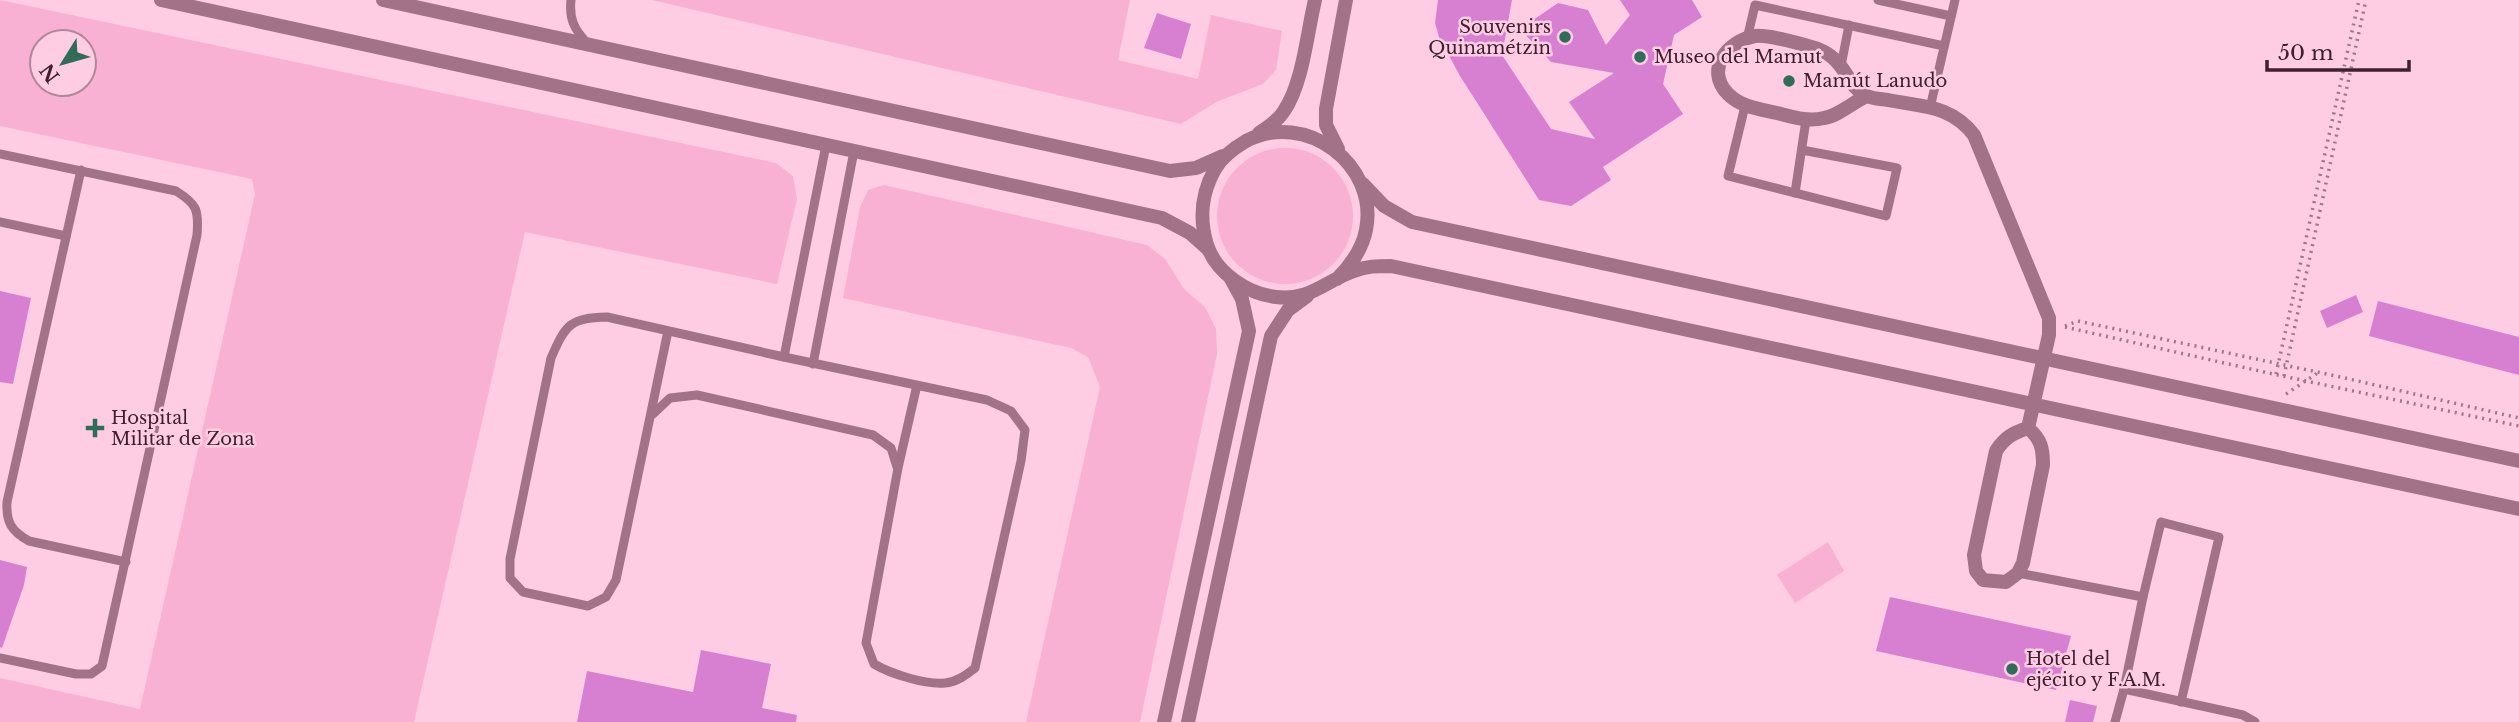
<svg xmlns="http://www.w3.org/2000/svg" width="2519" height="722" viewBox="0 0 2519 722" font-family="'Libre Baskerville',serif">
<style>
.green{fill:#f9b1d3;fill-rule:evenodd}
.building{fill:#d780d1}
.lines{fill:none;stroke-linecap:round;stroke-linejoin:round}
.path{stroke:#9d7688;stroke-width:3.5;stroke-dasharray:2 5;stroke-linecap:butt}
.service{stroke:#a17288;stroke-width:9}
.minor{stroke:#a17288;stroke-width:14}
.poi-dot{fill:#306d59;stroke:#fecde3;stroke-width:2.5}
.labels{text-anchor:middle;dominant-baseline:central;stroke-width:5;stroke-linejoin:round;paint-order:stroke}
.poi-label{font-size:18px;fill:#3e202f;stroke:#fecde3;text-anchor:start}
</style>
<rect width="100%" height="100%" fill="#fecde3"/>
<g class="green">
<path d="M0,0L776,163L793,176L797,199L777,284L525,232L414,722H0V678L140,709L255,194L252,179L0,126ZM42,42H84V84H42Z"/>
<path d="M652,0H1130L1118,60L1198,79L1211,15L1282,31L1276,70L1263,84L1216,102L1181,124Z"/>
<circle cx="1285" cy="216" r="68"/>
<path d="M884,185L1147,245L1165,259L1184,289L1205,307L1216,329L1217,354L1140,722H1026L1100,387L1088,357L1071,348L843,298L860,207L868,190Z"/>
<path d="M1828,542L1844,571L1795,603L1777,575Z"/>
</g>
<g class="building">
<path d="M1438,0H1512L1502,55L1551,129L1595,139L1569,102L1614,73L1551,62L1520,29L1558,3L1588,10L1606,45L1630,15L1620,0H1692L1702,17L1674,35L1663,84L1683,114L1603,167L1611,180L1571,206L1539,200L1460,76L1439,37L1435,23Z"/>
<path d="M1157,13L1191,24L1181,59L1144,48Z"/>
<path d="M0,291L31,298L13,384L0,382Z"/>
<path d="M2356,295L2363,312L2327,328L2320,311Z"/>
<path d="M2378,301L2519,337V375L2369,336Z"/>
<path d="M0,560L27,567L24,585L2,648L0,647Z"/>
<path d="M1890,597L2071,636L2056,690L1876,651Z"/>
<path d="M701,650L771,664L762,708L797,715L796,722H577L587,671L693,692Z"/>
<path d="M2070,700L2097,706L2093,722H2065Z"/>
</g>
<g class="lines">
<g class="path">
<path d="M2065,326L2078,321L2336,376L2519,418"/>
<path d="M2065,327L2273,374L2519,426"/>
<path d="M2276,374L2359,0"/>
<path d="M2284,376L2366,0"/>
<path d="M2286,394L2319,372"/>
</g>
<g class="service">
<path d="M571,0C569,19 574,29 587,43"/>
<path d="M1878,0L1951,16"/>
<path d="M1747,39L1755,5L1944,46"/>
<path d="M1841,66L1849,25"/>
<path d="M1745,106L1728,176L1886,216L1897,168L1802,150"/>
<path d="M1930,108L1955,0"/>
<path d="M0,154L176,191C197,204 199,210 197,235L102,666L91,674H76L0,658"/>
<path d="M81,170L7,502C6,522 11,531 29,541L126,562"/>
<path d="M1795,193L1806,120"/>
<path d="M0,222L66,236"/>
<path d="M668,331L616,580L606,597L588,606L523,592L510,578V559L551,358C566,324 570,318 607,317L784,357L987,400L1011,411L1025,430L1021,461L975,668C966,675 957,682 945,683C926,685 891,674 874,664L866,643L898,468L917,385"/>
<path d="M784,357L826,145"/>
<path d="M813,364L854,151"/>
<path d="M653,414L670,398L697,395L873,435L891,448L897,467"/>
<path d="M2018,573L2143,597L2124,689"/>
<path d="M2143,597L2161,522L2219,537L2181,702"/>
<path d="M2115,722L2124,689L2243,715L2255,722"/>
</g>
<g class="minor">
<path d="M161,0L1162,218L1190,233L1208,249"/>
<path d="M383,0L1170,171L1196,168L1223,156"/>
<path d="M1867,96C1853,102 1838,116 1824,118C1808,122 1793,117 1777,113C1759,109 1741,107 1728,94C1704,69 1728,41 1755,36C1767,34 1806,45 1818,49C1847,60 1847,88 1867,96C1873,99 1882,99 1888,100C1923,107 1951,105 1974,135L2049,318V335L2028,428C2013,433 2005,437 1996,451L1974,555L1976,571L1983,580L2006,582L2018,573L2023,563L2043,465C2043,448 2041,439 2028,428"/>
<path d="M1259,133C1268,127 1278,121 1284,111C1303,83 1307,33 1315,0"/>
<path d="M1338,149L1326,125V109L1346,0"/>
<path d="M1363,184L1384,206L1412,222L2519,461"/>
<path d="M1337,279C1351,265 1362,250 1366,230C1379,164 1305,110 1246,141C1234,148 1222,157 1215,169C1201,194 1199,218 1207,245C1216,273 1248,294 1276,297C1310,301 1325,281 1354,271C1366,266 1378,266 1391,266L2519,509"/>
<path d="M1164,722L1249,331L1242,299L1231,279"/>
<path d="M1188,722L1271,336L1288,310L1307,296"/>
</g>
</g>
<g class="poi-dot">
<circle cx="1565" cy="37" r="7"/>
<circle cx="1640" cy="57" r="7"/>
<circle cx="1789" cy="81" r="7"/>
<path d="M91.5 417.5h7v7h7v7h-7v7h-7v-7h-7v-7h7z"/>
<circle cx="2012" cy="669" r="7"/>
</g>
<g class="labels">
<g class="poi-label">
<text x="1551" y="27" text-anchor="end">Souvenirs<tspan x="1551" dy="21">Quinamétzin</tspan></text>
<text x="1654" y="57">Museo del Mamut</text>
<text x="1803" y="81">Mamút Lanudo</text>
<text x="111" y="418">Hospital<tspan x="111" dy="21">Militar de Zona</tspan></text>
<text x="2026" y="659">Hotel del<tspan x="2026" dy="21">ejécito y F.A.M.</tspan></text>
</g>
</g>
<g transform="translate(63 63) rotate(233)"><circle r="33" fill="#fecde3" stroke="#b1889b" stroke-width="2"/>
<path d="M0-5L12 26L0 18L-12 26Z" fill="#306d59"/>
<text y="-10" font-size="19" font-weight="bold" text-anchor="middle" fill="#3e202f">N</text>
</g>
<path d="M2267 60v10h142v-10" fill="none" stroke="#3e202f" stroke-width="3.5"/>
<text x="2278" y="60" font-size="21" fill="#3e202f" stroke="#fecde3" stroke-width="5" paint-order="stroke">50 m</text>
</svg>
